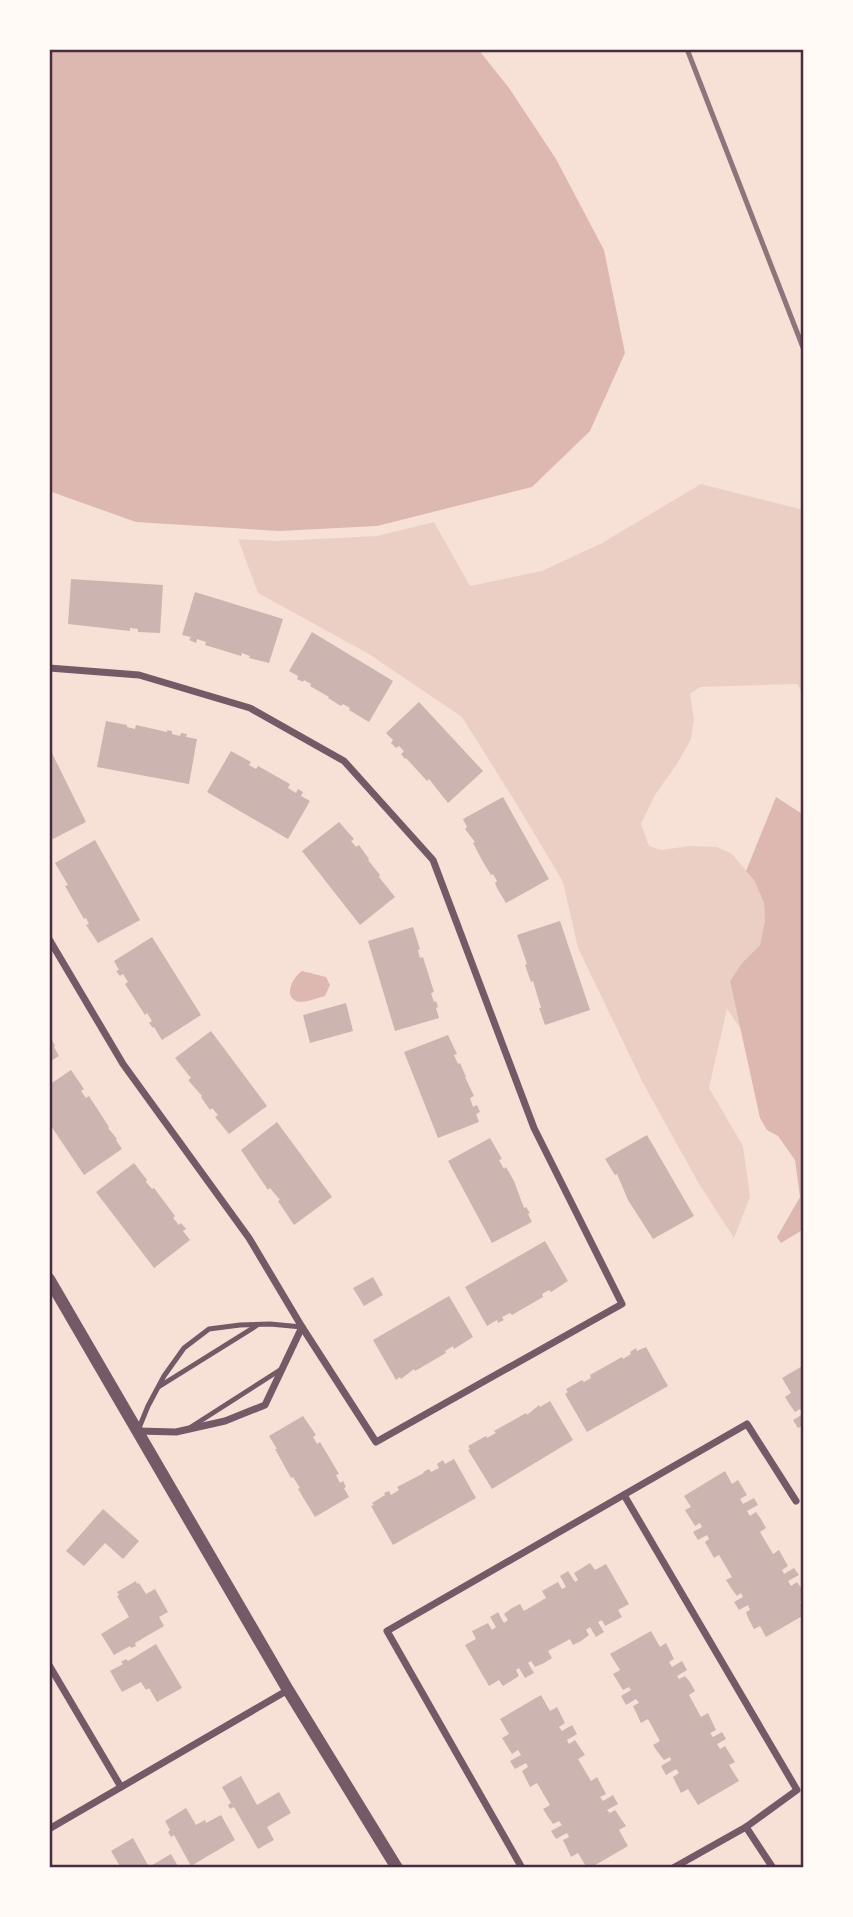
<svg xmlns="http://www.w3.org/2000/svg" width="853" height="1917" viewBox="0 0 853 1917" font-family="'Work Sans',sans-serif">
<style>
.green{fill:#ebcfc5}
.water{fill:#dcb8b0}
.building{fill:#ccb4b1}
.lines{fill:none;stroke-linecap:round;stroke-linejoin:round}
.service{stroke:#755966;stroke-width:5}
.minor{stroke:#755966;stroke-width:7}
.tertiary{stroke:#755966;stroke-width:12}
.rail{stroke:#8f747c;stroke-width:5}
.neatline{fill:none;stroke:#4a2c40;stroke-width:2.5}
</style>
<rect width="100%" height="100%" fill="#f7e1d7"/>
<path class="green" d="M701,484L804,510V695L797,684L700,687L690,694L694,719L691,739L677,764L655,795L641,824L649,846L662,850L689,846L717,847L732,854L754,880L764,903L765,921L760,945L742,963L730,981L741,1029L727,1009L709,1088L743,1146L750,1197L734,1238L699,1184L643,1083L578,948L563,882L516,803L462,717L369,654L258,593L238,539L277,541L377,536L434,522L470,586L542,571L602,543Z"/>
<g class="water">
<path d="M49,49H478L509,88L556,159L604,250L625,353L590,431L532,487L377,526L279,531L136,522L49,491Z"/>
<path d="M776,797L804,815V1229L781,1243L777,1237L800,1197L795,1160L778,1136L767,1130L760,1118L730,981L742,963L760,945L765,921L764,903L754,880L746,871Z"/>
<path d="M302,971L326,977L330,985L325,996C317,998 303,1004 296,1001C283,995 294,976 302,971Z"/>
</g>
<g class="building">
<path d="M71,579L163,585L160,633L138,632V629L130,628V631L68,624Z"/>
<path d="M195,592L283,619L269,663L249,658L250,656L242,653L241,656L205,645L206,642L197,639L196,643L189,640L191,637L182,635Z"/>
<path d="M312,632L393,681L369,722L349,710L350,708L343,704L341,706L328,698L329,697L310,686L311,684L304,680L303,682L297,679L298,676L289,671Z"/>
<path d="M419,702L483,771L448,803L429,779L427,781L406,758L405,759L401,754L404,751L399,746L396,748L391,743L393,740L386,733Z"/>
<path d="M106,721L127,725V727L135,729L136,725L167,732V730L172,731V734L180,736L181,733L187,734L186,737L197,739L189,784L97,767Z"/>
<path d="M49,747L86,822L49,841Z"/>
<path d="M231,751L251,762L249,765L256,769L258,766L290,784L288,788L296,793L298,789L303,792L301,796L310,801L288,839L207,792Z"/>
<path d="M503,797L549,879L506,903L497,888L495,883L497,881L493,874L491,875L483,862L473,843L475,842L465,829L467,827L463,819Z"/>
<path d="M339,822L354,839L351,841L356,847L359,845L369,859L368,860L380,875L379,877L395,897L360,925L302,851Z"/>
<path d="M95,840L140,920L98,943L86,925L89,924L86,918L84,919L65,886L68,885L55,863Z"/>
<path d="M560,921L590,1010L545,1025L539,1008H541L533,981L531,982L525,965L527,964L517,935Z"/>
<path d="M413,927L420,949L418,950L420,958L423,957L434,992L431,993L434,1002L436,1001L438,1007L436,1008L439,1018L395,1031L368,941Z"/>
<path d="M152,937L201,1015L162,1040L154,1027L153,1028L149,1023L152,1021L147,1013L145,1015L125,984L128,982L123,974L120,976L116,971L119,970L114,961Z"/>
<path d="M346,1003L353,1031L310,1043L303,1015Z"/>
<path d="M211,1031L267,1106L229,1134L215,1117L218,1115L212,1108L210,1110L201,1097L202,1096L188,1080L191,1078L175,1058Z"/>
<path d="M448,1035L457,1054L454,1055L458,1064L460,1063L466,1077H465L474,1096L470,1098L473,1107L477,1105L480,1112L476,1114L479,1122L438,1138L404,1052Z"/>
<path d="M52,1040L55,1046L54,1047L59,1056L49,1062V1042Z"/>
<path d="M71,1070L84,1089L81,1091L86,1098L89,1096L109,1127L108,1128L117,1139L116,1140L122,1149L84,1175L49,1123V1085Z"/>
<path d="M277,1122L332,1197L294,1225L278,1201L280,1200L270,1188L268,1190L241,1150Z"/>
<path d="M647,1135L694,1216L653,1239L628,1200L617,1174L615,1175L605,1159Z"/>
<path d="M490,1138L502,1159L499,1160L504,1169L506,1167L514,1181L524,1208L526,1207L530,1213L528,1214L532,1222L492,1243L448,1161Z"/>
<path d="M134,1163L147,1180L146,1182L152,1189L154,1188L175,1216L173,1218L179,1225L181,1223L186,1229L183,1231L190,1240L154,1268L96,1192Z"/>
<path d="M545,1241L568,1281L551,1292L549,1290L542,1294L543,1297L512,1315L510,1313L502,1317L504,1320L498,1323L497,1320L487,1326L465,1287Z"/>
<path d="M373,1277L383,1295L364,1306L353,1288Z"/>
<path d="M449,1296L473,1337L454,1349L453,1346L445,1351L446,1353L415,1371L414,1369L401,1379L400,1377L396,1380L373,1340Z"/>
<path d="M646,1347L668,1386L587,1432L565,1394L568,1392L566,1389L582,1380L584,1382L591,1378L590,1375L622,1357L623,1359L631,1354L630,1352L636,1348L637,1351Z"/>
<path d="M804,1365V1425L798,1428L793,1420L803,1414L800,1409L795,1412L790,1405L785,1397L791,1393L782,1378Z"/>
<path d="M550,1401L573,1440L492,1489L468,1450L470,1449L468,1446L486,1436L487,1438L496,1433L494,1431L526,1413L527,1415L539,1405L540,1407Z"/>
<path d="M303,1416L316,1435L313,1437L317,1444L320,1442L339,1474L336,1475L340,1483L343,1481L346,1487L344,1488L349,1497L315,1517L298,1489L300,1488L293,1477L291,1478L275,1449H277L269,1436Z"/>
<path d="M454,1459L476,1498L393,1545L371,1506L374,1505L372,1503L385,1495L384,1493L389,1491L391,1495L399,1490L397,1487L424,1473L423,1472L429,1469L431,1472L439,1468L437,1464L443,1460L445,1464Z"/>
<path d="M725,1471L732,1484L738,1480L747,1495L740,1499L743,1504L754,1498L758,1505L747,1511L750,1516L756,1512L761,1519L766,1528L760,1532L773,1554L779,1550L788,1566L782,1570L784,1574L794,1568L799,1575L788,1581L791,1586L797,1582L804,1592V1600L800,1602L804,1608V1615L766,1637L760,1626L754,1629L749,1620L746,1612L750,1610L748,1605L739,1610L734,1602L743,1597L741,1593L737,1596L731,1588L726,1580L732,1577L719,1555L714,1558L705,1542L709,1539L707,1535L698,1540L693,1532L702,1527L700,1523L695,1526L685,1510L691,1507L684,1496Z"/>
<path d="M103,1509L139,1541L123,1559L105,1543L84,1566L66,1551Z"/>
<path d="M590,1563L595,1570L606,1564L629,1604L618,1610L622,1617L605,1626L602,1620L598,1622L604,1632L596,1637L590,1627L586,1630L589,1635L581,1641L573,1645L570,1639L548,1651L552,1658L544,1663L535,1667L531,1661L528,1663L534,1673L525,1678L519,1668L516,1670L519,1676L503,1686L499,1680L489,1686L465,1645L476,1639L472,1631L488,1623L492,1630L496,1627L490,1617L498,1612L504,1623L508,1620L504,1614L512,1608L520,1604L524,1611L546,1598L542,1591L558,1582L562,1589L566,1587L560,1576L568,1571L575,1582L578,1580L574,1573Z"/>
<path d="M136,1581L137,1584L139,1583L146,1594L155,1589L168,1612L159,1617L164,1626L135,1643L136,1646L131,1648L130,1646L114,1655L101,1634L129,1617L117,1596L119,1595L117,1592Z"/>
<path d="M651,1631L660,1647L666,1643L674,1659L669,1662L672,1667L682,1661L687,1670L677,1676L679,1679L685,1676L690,1682L695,1691L689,1695L701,1717L708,1713L716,1730L710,1733L713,1737L722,1732L726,1739L717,1744L720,1749L725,1746L735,1762L729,1765L739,1781L698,1805L688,1789L681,1793L673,1777L679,1773L676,1769L666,1775L661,1766L671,1760L670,1757L664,1760L657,1751L653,1745L660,1741L648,1719L641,1723L633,1706L639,1703L636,1699L626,1705L621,1696L631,1690L629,1687L623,1690L613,1674L620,1670L610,1654Z"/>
<path d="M156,1644L182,1688L157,1702L149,1688L146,1690L141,1682L122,1692L110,1671L123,1664L121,1662L126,1659L128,1661Z"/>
<path d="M541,1695L550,1711L557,1707L565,1723L559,1727L562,1731L572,1725L577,1734L567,1740L569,1744L575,1740L585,1755L578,1759L591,1781L597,1777L606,1794L600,1797L603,1801L613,1795L618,1804L607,1810L610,1813L615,1810L626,1826L619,1830L628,1846L590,1868H587L578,1853L571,1857L563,1840L569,1837L567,1833L556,1839L551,1831L562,1825L559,1821L553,1824L548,1817L543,1809L550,1805L537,1783L530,1787L522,1771L528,1767L526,1763L515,1769L510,1761L521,1755L518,1750L512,1754L502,1738L509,1734L500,1719Z"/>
<path d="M241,1776L257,1805L279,1792L291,1813L267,1827L274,1840L258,1849L234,1807L230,1809L228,1805L231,1803L222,1787Z"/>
<path d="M186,1808L196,1825L205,1820L206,1823L221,1815L235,1840L191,1866L174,1835L171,1837L168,1832L170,1830L165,1821Z"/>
<path d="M133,1838L149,1867L171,1854L179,1868H121L111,1851Z"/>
</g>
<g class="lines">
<g class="service">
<path d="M160,1386L256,1326"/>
<path d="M191,1427L280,1370"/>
<path d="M139,1428L148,1406L164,1376L184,1348L209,1329L240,1325L270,1324L302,1327"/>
</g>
<g class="minor">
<path d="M49,668L139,675L250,708L344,761L433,860L534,1128L622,1304L376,1442L302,1327L249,1238L123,1064L49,939"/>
<path d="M138,1431L176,1432L225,1421L265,1405L302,1327"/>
<path d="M624,1495L797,1790L746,1827L673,1868"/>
<path d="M49,1665L121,1787"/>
<path d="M746,1827L773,1868"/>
<path d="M49,1829L288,1690"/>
<path d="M522,1868L387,1631L747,1424L796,1501"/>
</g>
<path class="tertiary" d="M49,1279L288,1690L397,1868"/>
<path class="rail" d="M687,49L804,350"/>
</g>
<rect width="853" height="1917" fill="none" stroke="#fffaf5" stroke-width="102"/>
<rect x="51" y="51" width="751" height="1815" class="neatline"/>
</svg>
